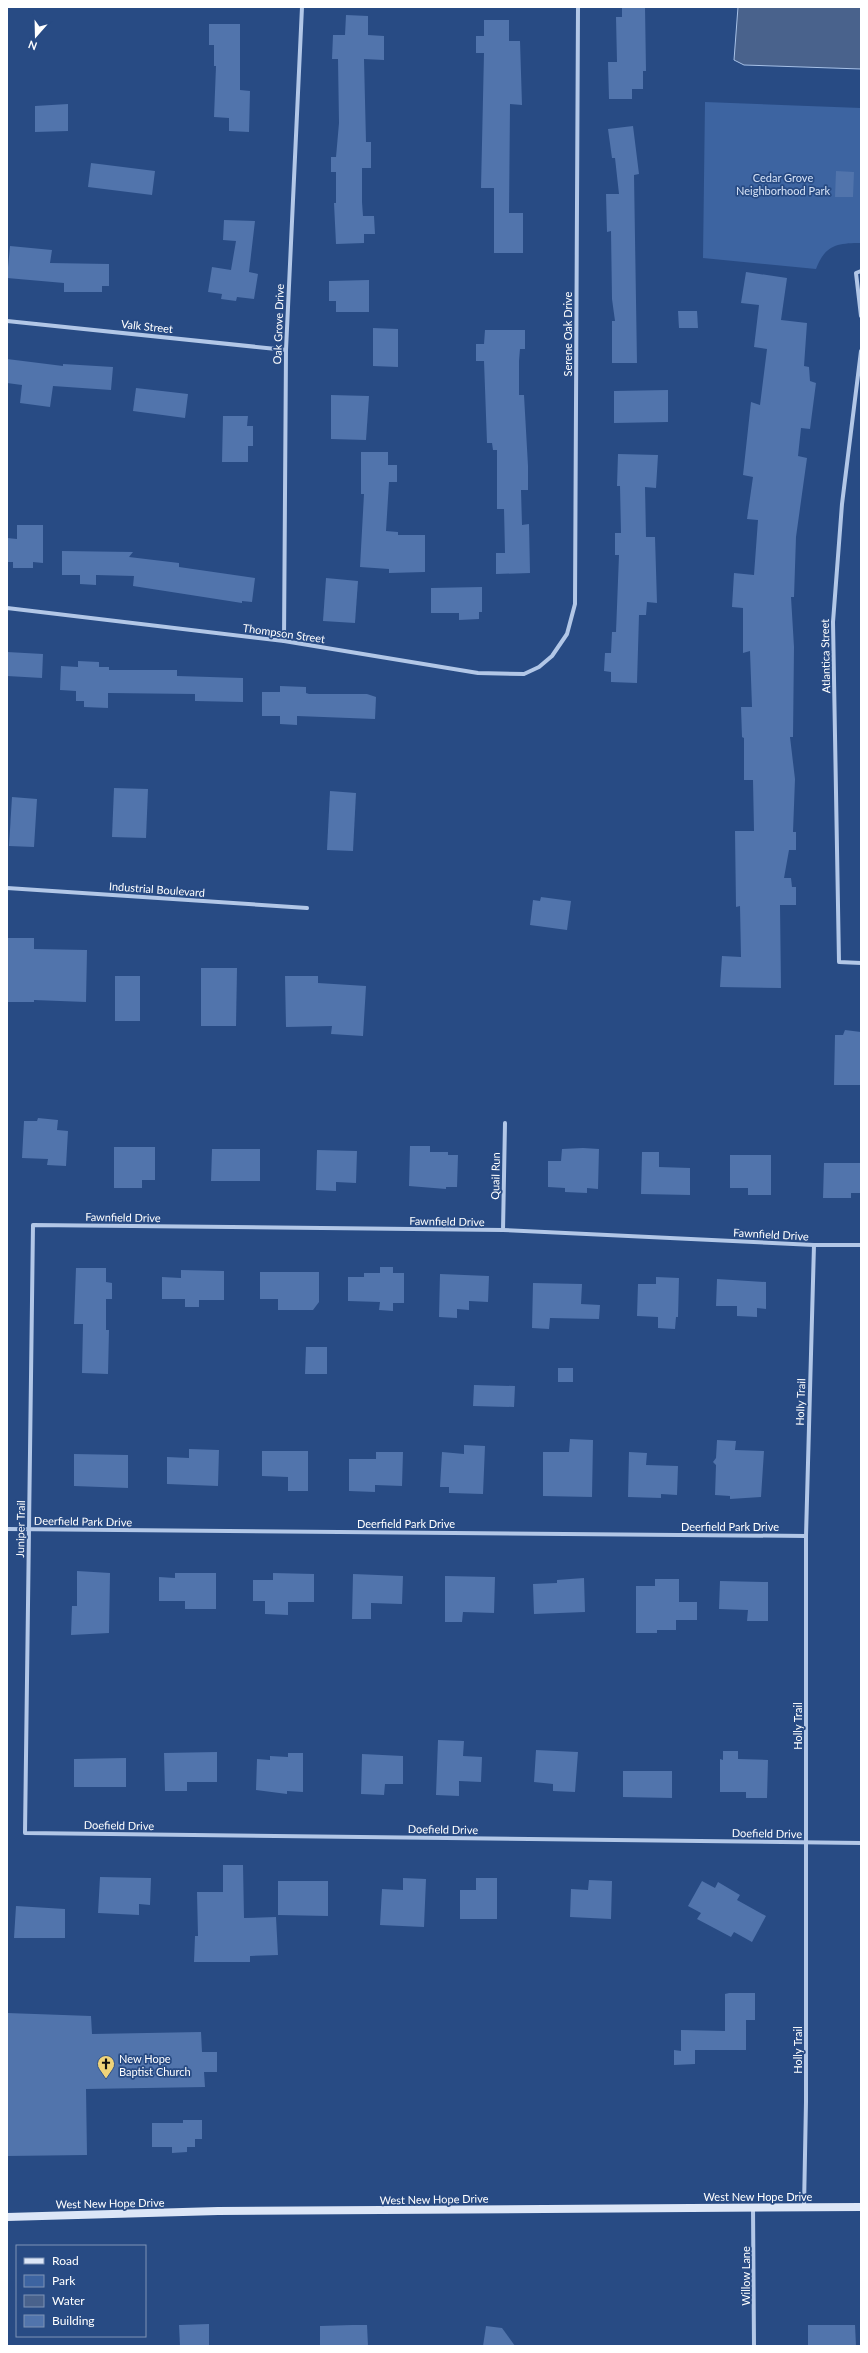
<svg xmlns="http://www.w3.org/2000/svg" width="868" height="2353" viewBox="0 0 868 2353" font-family="Lato,sans-serif">
<style>
.green{fill:#3d64a1}
.water{fill:#49628c;stroke:#a7c1e7}
.building{fill:#5174ac}
.lines{fill:none;stroke-linecap:round;stroke-linejoin:round}
.minor{stroke:#b2c7e7;stroke-width:4}
.secondary{stroke:#dce6f7;stroke-width:8}
.labels{text-anchor:middle;dominant-baseline:central;stroke-width:3.5;stroke-linejoin:round;paint-order:stroke}
.park-label{font-size:11px;fill:#d6e2f6;stroke:#284b84}
.street-label{font-size:11px;fill:#fff;stroke:#284b84}
.poi-label{font-size:11px;fill:#fff;stroke:#284b84;text-anchor:start}
</style>
<rect width="100%" height="100%" fill="#284b84"/>
<path class="green" d="M705,102L861,108V243C837,243 825,245 816,269L703,258Z"/>
<path class="water" d="M738,7H861V69L744,65L734,60Z"/>
<g class="building">
<path d="M622,7H645L646,71H643V89H632V99H609L608,62H617L616,17H622Z"/>
<path d="M346,15L368,16V35L384,36V60L364,59L366,142H371V168H362V202L363,216H374L375,234H364V243L336,244L334,203H336V172H331V157H336L339,123L338,59H332L333,35H345Z"/>
<path d="M484,20H509V41H520L522,105L510,104L509,213H523V253H494V188H481L484,53H476V36H484Z"/>
<path d="M209,24H240V90L250,91L249,132L229,131V118L214,117L216,66H214V45H209Z"/>
<path d="M68,104V131L35,132V106Z"/>
<path d="M633,126L639,174L634,175L637,363H612V321H615L612,299L611,231L607,232L606,194H619L615,158H612L608,129Z"/>
<path d="M91,163L155,171L152,195L88,187Z"/>
<path d="M836,171L854,172L853,197H835Z"/>
<path d="M224,220L255,221L249,272L258,274L254,299L237,297L236,301L221,299L222,294L208,292L212,267L231,270L236,241L223,240Z"/>
<path d="M10,246L52,250L50,263L109,264V286H102V292H64V283L7,278Z"/>
<path d="M746,272L787,278L781,320L807,323L804,366L809,367L810,381L816,383L810,429L801,428L798,456L807,458L796,537L794,597H791L794,647L793,737H790L795,779L793,832H796V850H789L784,878H791L792,887H796V905H780L781,988L720,987L722,956L741,957L740,906L736,907L735,831H754L753,780H744V738L742,737L741,707H752L750,651L743,653V608L732,607L734,573L754,575L758,520L747,519L753,477L743,475L751,402L760,405L767,349L754,347L759,305L741,303Z"/>
<path d="M369,280V312H336V301H329V281Z"/>
<path d="M678,311H697L698,328H679Z"/>
<path d="M373,328L398,329V367L373,366Z"/>
<path d="M485,330H525V349H520L519,361V395H524L528,466V490H521L522,525L529,524L530,573L496,574V553H505L504,509H497V450H493L492,443H487L484,361H476V344H484Z"/>
<path d="M7,359L63,366V364L113,367L111,390L53,386L50,407L20,403L22,385L7,383Z"/>
<path d="M136,388L188,394L185,418L133,411Z"/>
<path d="M668,390V422L614,423V391Z"/>
<path d="M331,395L369,396L366,440L331,439Z"/>
<path d="M223,416H248L247,426H253V446H248V462H222Z"/>
<path d="M361,452H388V465H397V482H389L386,531L398,532V535H425V572L389,573V569L360,567L364,494H361Z"/>
<path d="M618,454L658,455L656,488L645,487L646,537H655L657,603L647,602L646,615H639L637,683L611,682V672L604,671L605,653H611L612,632H616L619,555H615V533H621L620,486H617Z"/>
<path d="M17,525H43V563L33,562V568H13V562H7V538L17,539Z"/>
<path d="M62,551L133,552L129,557L179,563V567L255,578L252,602L242,601V603L133,586L134,576L96,575V585L80,584V575H62Z"/>
<path d="M326,578L358,581L355,623L323,621Z"/>
<path d="M482,587V612H479V619L459,620V613H431V588Z"/>
<path d="M7,652L43,654L42,678L7,676Z"/>
<path d="M78,661L99,662V667H109V670H177V676L243,678V702L195,701V694L108,693V708L84,707V701H76V691L60,690L61,666L78,667Z"/>
<path d="M280,686L306,687V693L309,694H367L376,697L375,719L297,716V725L280,724V716H262V692H280Z"/>
<path d="M114,788L148,789L146,838L112,837Z"/>
<path d="M330,791L356,793L353,851L327,850Z"/>
<path d="M12,797L37,799L34,847L9,846Z"/>
<path d="M541,897L571,901L567,930L530,925L533,900L540,901Z"/>
<path d="M7,938H34V949L87,950L86,1002L34,1000V1002H7Z"/>
<path d="M201,968H237L236,1026H201Z"/>
<rect x="115" y="976" width="25" height="45"/>
<path d="M285,976H318V983L366,986L363,1036L331,1034L332,1026L286,1027Z"/>
<path d="M845,1030L861,1032V1085H834L835,1035H843Z"/>
<path d="M38,1118L58,1120L57,1130L68,1131L66,1166L47,1165L48,1159L22,1158L24,1121H37Z"/>
<path d="M410,1146H430V1152H448V1155H458L457,1187H446V1189L409,1186Z"/>
<path d="M114,1147H155V1180H142V1188H114Z"/>
<path d="M583,1148L599,1149L598,1189L587,1188V1193L565,1192V1188L548,1187V1161H561L562,1149Z"/>
<path d="M212,1149H260V1181H211Z"/>
<path d="M317,1150L357,1151L356,1183L336,1182V1191L316,1190Z"/>
<path d="M642,1152H659V1167L690,1168V1195L641,1194Z"/>
<path d="M730,1155H771V1195H748V1188H730Z"/>
<path d="M824,1163H861V1193H851V1198H823Z"/>
<path d="M380,1267H393V1273H404V1303H393V1311L379,1310L380,1302L348,1301V1277H364V1273H380Z"/>
<path d="M76,1268H106V1282L112,1283V1299H106V1330H109L108,1374L82,1373L83,1324H74Z"/>
<path d="M181,1270L224,1271V1300H199V1307H185V1299H162V1277L181,1278Z"/>
<path d="M260,1272H319V1302L313,1310H278V1299H260Z"/>
<path d="M440,1274L489,1276L488,1302L469,1301V1310L457,1309V1318L439,1317Z"/>
<path d="M656,1277L679,1278L678,1317H676L675,1329L658,1328V1317L637,1316L638,1284H656Z"/>
<path d="M717,1279L766,1282V1309L757,1308V1317L737,1316V1306H716Z"/>
<path d="M533,1283L582,1284L581,1304L600,1305L599,1319L550,1318L549,1329L532,1328Z"/>
<path d="M306,1347H327V1374H305Z"/>
<rect x="558" y="1368" width="15" height="14"/>
<path d="M474,1385L515,1386L514,1407L473,1406Z"/>
<path d="M570,1439L593,1440L592,1497L543,1496V1452H569Z"/>
<path d="M717,1440L736,1441L735,1450L764,1451L761,1497L730,1499V1496L715,1495L716,1465L713,1462L716,1458Z"/>
<path d="M464,1445L485,1446L483,1494L449,1493V1487H440L442,1452L464,1454Z"/>
<path d="M189,1449L219,1450L218,1486L167,1484V1457L189,1458Z"/>
<path d="M262,1451H308V1491H288V1477L262,1476Z"/>
<path d="M376,1452H403L402,1486L375,1485V1492L349,1491V1459H376Z"/>
<path d="M629,1452L647,1453L646,1465L678,1466L677,1495L661,1494V1498L628,1497Z"/>
<path d="M74,1454L128,1455V1488L74,1486Z"/>
<path d="M77,1571L110,1573L109,1633L71,1635L72,1606H77Z"/>
<path d="M175,1573H216V1609H185V1601H159V1577L175,1578Z"/>
<path d="M273,1573L314,1574V1602H288V1615L265,1614V1601H253V1580H273Z"/>
<path d="M353,1574L403,1576L402,1604L371,1603V1619H352Z"/>
<path d="M445,1576L495,1577L494,1613L463,1612L462,1622H445Z"/>
<path d="M584,1578L585,1612L534,1614L533,1584L557,1583V1580Z"/>
<path d="M655,1579H679V1602H697V1620H676V1630H657V1633H636V1586H655Z"/>
<path d="M720,1581L768,1582V1621H747L748,1610L719,1609Z"/>
<path d="M438,1740L464,1741L463,1756L482,1757L481,1782L459,1781V1796L436,1795Z"/>
<path d="M536,1750L578,1752L575,1792L553,1791V1784L534,1782Z"/>
<path d="M723,1751H738V1759L768,1760L767,1798H746V1792H720V1759L723,1760Z"/>
<path d="M217,1752V1782H187V1791H165L164,1753Z"/>
<path d="M288,1753H303V1792L287,1791V1794L256,1790L257,1759L270,1760V1756L288,1757Z"/>
<path d="M362,1754L403,1756V1784H385L384,1795L361,1794Z"/>
<path d="M126,1758V1787H74V1759Z"/>
<path d="M623,1771H672V1798L623,1797Z"/>
<path d="M223,1865H243L244,1918L276,1917L278,1955L250,1956V1962H194L195,1936H198L197,1892H223Z"/>
<path d="M100,1877L151,1878L150,1905L139,1904V1915L98,1913Z"/>
<path d="M403,1878L426,1879L424,1927L380,1925L382,1889L403,1890Z"/>
<path d="M476,1878H497V1919H460V1890H476Z"/>
<path d="M589,1880L612,1881L611,1919L570,1917L571,1889L588,1890Z"/>
<path d="M278,1881H328V1916L278,1915Z"/>
<path d="M702,1881L715,1888L718,1882L740,1895L737,1900L766,1916L752,1942L734,1932L731,1937L697,1919L701,1913L688,1906Z"/>
<path d="M16,1906L65,1909V1938H14Z"/>
<path d="M729,1993H755V2020H746V2050H695V2064L674,2065V2050L681,2051V2030L725,2031V1994Z"/>
<path d="M7,2013L91,2016L92,2034L201,2032L202,2052H217V2072H204L205,2087L86,2089L87,2155L7,2156Z"/>
<path d="M183,2120H202V2139H195V2147H187V2152L172,2153V2147H152V2123H183Z"/>
<path d="M209,2324V2346H180L179,2325Z"/>
<path d="M352,2325H367L368,2346H320V2326Z"/>
<path d="M808,2325H855L856,2346H808Z"/>
<path d="M486,2326L502,2328L515,2346H483Z"/>
</g>
<g class="lines">
<g class="minor">
<path d="M861,271L856,273L861,316"/>
<path d="M7,321L286,350"/>
<path d="M861,351L842,504L833,622L839,962L861,963"/>
<path d="M7,608L284,641L478,673L524,674L539,667L552,656L567,634L575,604L578,7"/>
<path d="M284,641L286,350L302,7"/>
<path d="M7,888L307,908"/>
<path d="M503,1230L505,1123"/>
<path d="M861,1245H814L503,1230L33,1225L25,1833L861,1843"/>
<path d="M7,1529L806,1536"/>
<path d="M753,2207L754,2346"/>
<path d="M804,2207L806,2102V1536L814,1245"/>
</g>
<path class="secondary" d="M7,2217L218,2211L861,2207"/>
</g>
<defs>
<symbol id="church-pin" viewBox="-11 -11 22 30"><path d="M0 17L-7.5 6A9.5 9.5 0 1 1 7.5 6Z" fill="#efd379" stroke="#284b84"/><path d="M-1.2-6h2.4v3.5h3.3v2.4h-3.3V6h-2.4V-.1h-3.3v-2.4h3.3Z" fill="#111"/></symbol>
</defs>
<g fill-rule="evenodd">
<use href="#church-pin" x="96" y="2054" width="20" height="27"/>
</g>
<g class="labels">
<g class="park-label">
<text x="783" y="177">Cedar Grove<tspan x="783" dy="13">Neighborhood Park</tspan></text>
</g>
<g class="street-label">
<text transform="translate(278 324) rotate(-88)">Oak Grove Drive</text>
<text transform="translate(147 326) rotate(6)">Valk Street</text>
<text transform="translate(567 334) rotate(-90)">Serene Oak Drive</text>
<text transform="translate(284 633) rotate(8)">Thompson Street</text>
<text transform="translate(825 656) rotate(-91)">Atlantica Street</text>
<text transform="translate(157 889) rotate(4)">Industrial Boulevard</text>
<text transform="translate(495 1176) rotate(-89)">Quail Run</text>
<text transform="translate(123 1217) rotate(1)">Fawnfield Drive</text>
<text transform="translate(447 1221) rotate(1)">Fawnfield Drive</text>
<text transform="translate(771 1234) rotate(3)">Fawnfield Drive</text>
<text transform="translate(800 1402) rotate(-88)">Holly Trail</text>
<text transform="translate(83 1521) rotate(1)">Deerfield Park Drive</text>
<text x="406" y="1523">Deerfield Park Drive</text>
<text x="730" y="1526">Deerfield Park Drive</text>
<text transform="translate(20 1529) rotate(-89)">Juniper Trail</text>
<text transform="translate(797 1726) rotate(-90)">Holly Trail</text>
<text transform="translate(119 1825) rotate(1)">Doefield Drive</text>
<text transform="translate(443 1829) rotate(1)">Doefield Drive</text>
<text transform="translate(767 1833) rotate(1)">Doefield Drive</text>
<text transform="translate(797 2050) rotate(-90)">Holly Trail</text>
<text x="758" y="2196">West New Hope Drive</text>
<text transform="translate(434 2199) rotate(-1)">West New Hope Drive</text>
<text transform="translate(110 2203) rotate(-1)">West New Hope Drive</text>
<text transform="translate(745 2276) rotate(-90)">Willow Lane</text>
</g>
<g class="poi-label">
<text x="119" y="2058">New Hope<tspan x="119" dy="13">Baptist Church</tspan></text>
</g>
</g>
<rect width="868" height="2353" fill="none" stroke="#ffffff" stroke-width="16"/>
<rect x="16" y="2245" width="130" height="92" fill="#284b84" stroke="#7e93b5"/>
<rect x="24" y="2258" width="20" height="6" fill="#dce6f7" stroke="#7e93b5"/>
<text x="52" y="2265" font-size="12" fill="#ffffff">Road</text>
<rect x="24" y="2275" width="20" height="12" fill="#3d64a1" stroke="#7e93b5"/>
<text x="52" y="2285" font-size="12" fill="#ffffff">Park</text>
<rect x="24" y="2295" width="20" height="12" fill="#49628c" stroke="#7e93b5"/>
<text x="52" y="2305" font-size="12" fill="#ffffff">Water</text>
<rect x="24" y="2315" width="20" height="12" fill="#5174ac" stroke="#7e93b5"/>
<text x="52" y="2325" font-size="12" fill="#ffffff">Building</text>
<g transform="translate(36 36) rotate(200)" stroke="#284b84" stroke-width="3" paint-order="stroke">
<path d="M0-3L7 15L0 10L-7 15Z" fill="#ffffff"/>
<text y="-6" font-size="11" font-weight="bold" text-anchor="middle" fill="#ffffff">N</text>
</g>
</svg>
